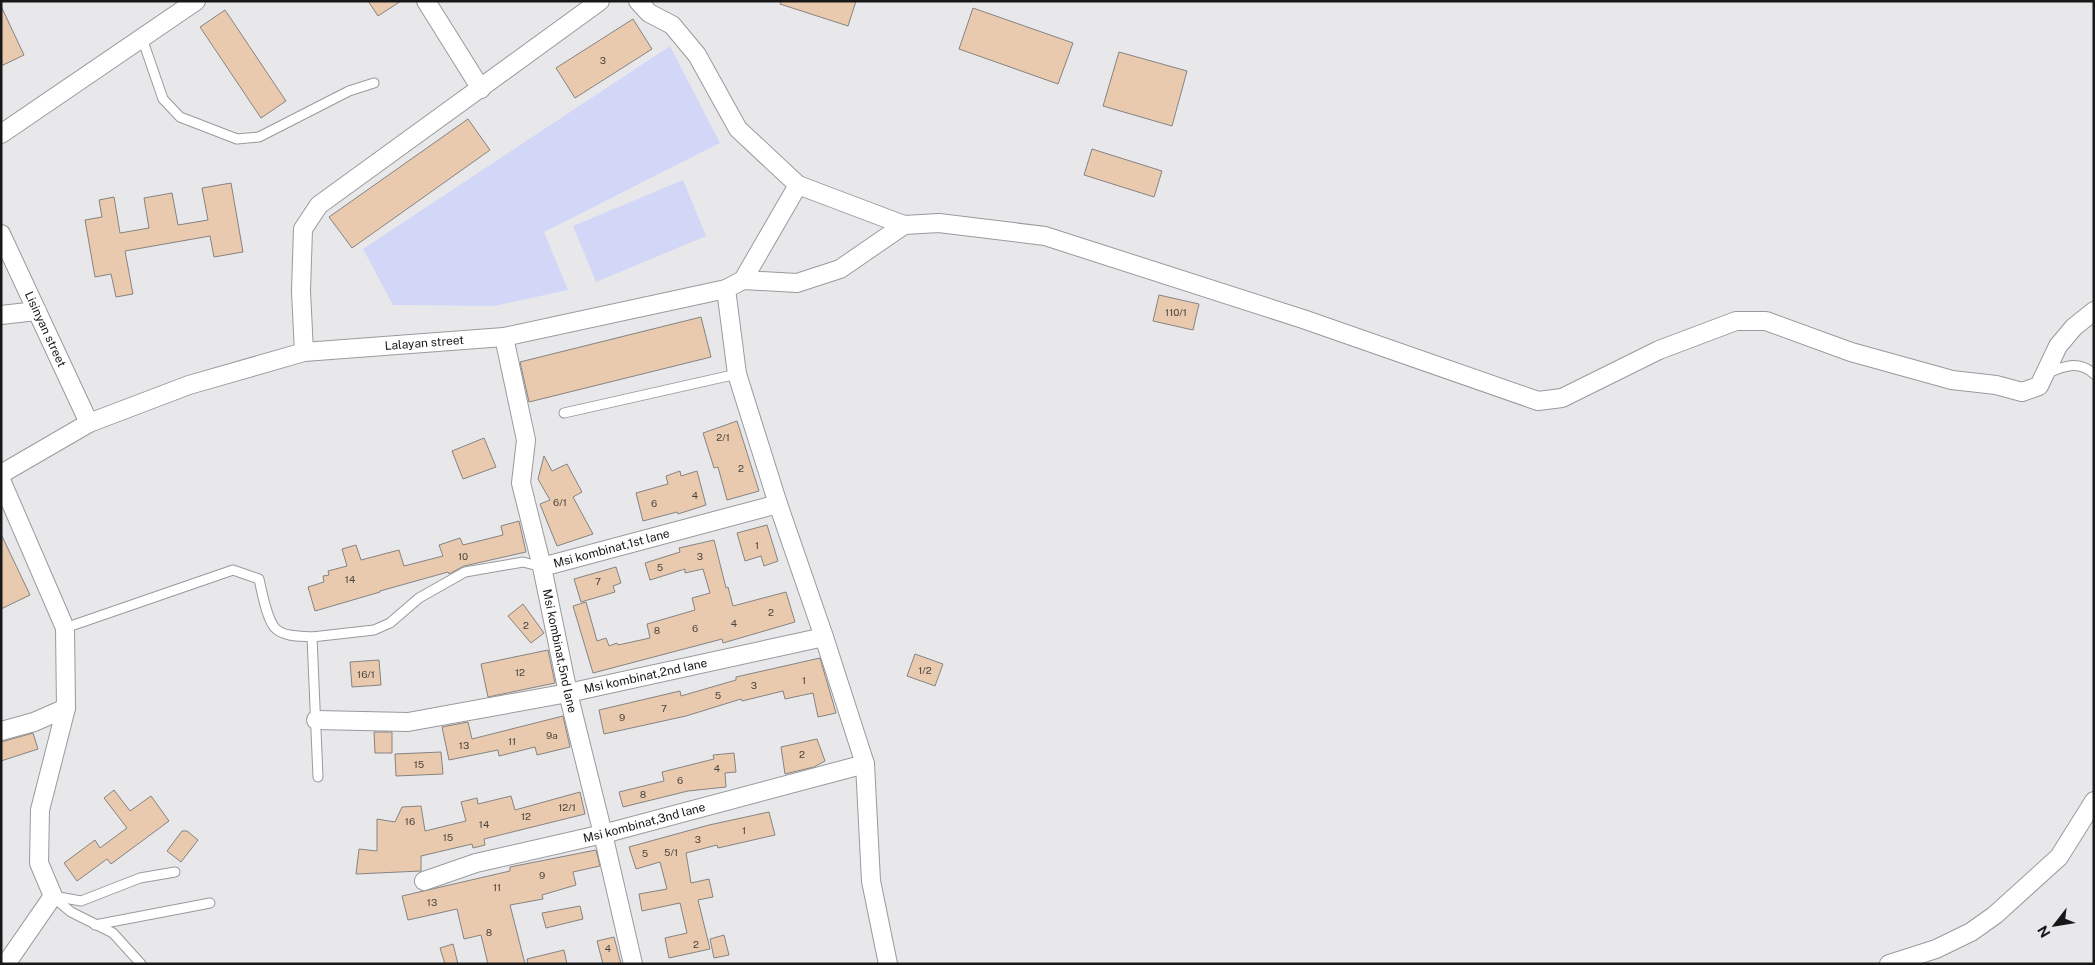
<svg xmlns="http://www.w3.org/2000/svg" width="2095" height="965" viewBox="0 0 2095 965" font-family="'Public Sans',sans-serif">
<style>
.green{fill:#d2d7f8}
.building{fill:#e9caaf;stroke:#858382}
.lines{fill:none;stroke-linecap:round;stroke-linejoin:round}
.service-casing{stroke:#999a9c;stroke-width:11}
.minor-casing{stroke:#999a9c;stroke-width:20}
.service{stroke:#fff;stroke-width:9}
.minor{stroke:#fff;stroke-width:18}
.labels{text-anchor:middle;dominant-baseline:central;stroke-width:4;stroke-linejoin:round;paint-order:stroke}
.number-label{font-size:10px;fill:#4c443e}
.street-label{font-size:12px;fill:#181819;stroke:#e8e8eb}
</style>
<rect width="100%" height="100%" fill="#e8e8eb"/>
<g class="green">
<path d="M670,46L720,143L544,232L568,290L494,306L393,305L363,249Z"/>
<path d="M683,180L706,236L596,282L573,226Z"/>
</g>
<g class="building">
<path d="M368,1H401L378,16Z"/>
<path d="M781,1H856L848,26L780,4Z"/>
<path d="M1,6L24,55L1,66Z"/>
<path d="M973,8L1073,43L1058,84L959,49Z"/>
<path d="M225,10L286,101L261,118L200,27Z"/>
<path d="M633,19L652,49L575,98L556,68Z"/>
<path d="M1119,52L1187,71L1172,126L1103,106Z"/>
<path d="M468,119L490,150L352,248L329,217Z"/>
<path d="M1092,149L1162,171L1154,197L1084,175Z"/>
<path d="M231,183L243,252L214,257L210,236L125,251L133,294L116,297L111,274L95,277L85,220L102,217L99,200L114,197L120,233L149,228L144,198L172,193L178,225L208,220L202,188Z"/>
<path d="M1159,295L1199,304L1193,330L1153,321Z"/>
<path d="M701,317L711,357L529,402L520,362Z"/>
<path d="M737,421L759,491L727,500L718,467L714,468L703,433Z"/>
<path d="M484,438L496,467L463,479L452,451Z"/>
<path d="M544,456L552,471L567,464L582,492L573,497L593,534L557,546L540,504L550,500L538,479Z"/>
<path d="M680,471L681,476L697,471L706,505L678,514L677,512L643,521L636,493L668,484L666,476Z"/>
<path d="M519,521L526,552L464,566L449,574L448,572L380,591V592L315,611L308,587L324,582L323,576L329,575L328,571L347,566L342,549L356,545L361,560L399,550L404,566L443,556L439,545L460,538L463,545L503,535L501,526Z"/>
<path d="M767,525L778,561L764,566L761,556L745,561L737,533Z"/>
<path d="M1,534L30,595L1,609Z"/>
<path d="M714,540L726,588L728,587L733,606L786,592L795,622L723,643L722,639L593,673L573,606L586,602L597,641L606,638L609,646L617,643L618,645L650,638L647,624L695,610L692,598L710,593L703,569L685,573V569L650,580L645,563L680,552L679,548Z"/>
<path d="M616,567L621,583L613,586L615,592L581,602L574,579Z"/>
<path d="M523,604L544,633L531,643L508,616Z"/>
<path d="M548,650L555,683L488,697L481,664Z"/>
<path d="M915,654L943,664L935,686L907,676Z"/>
<path d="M820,658L836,713L818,717L813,693L785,699L783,691L742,701L741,699L686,716L604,734L599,710L680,691L681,696L736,680V677Z"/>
<path d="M379,660L381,685L352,687L350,662Z"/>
<path d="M563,716L570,747L537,755L535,747L499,756L498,750L449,760L442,727L468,722L472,739Z"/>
<path d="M374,732H392V753H375Z"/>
<path d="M33,733L38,749L1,761V742Z"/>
<path d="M817,739L825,761L814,767L785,774L781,747Z"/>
<path d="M441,752L443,774L396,776L395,754Z"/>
<path d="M734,753L736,772L725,773L726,787L688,791L623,807L619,792L664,781L662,772L714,759L713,755Z"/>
<path d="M114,790L130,811L151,796L169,821L111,864L107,859L77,881L64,863L95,840L100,848L127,828L104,798Z"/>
<path d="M580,792L585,814L484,839L485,845L473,848L472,844L421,856V871L356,874L359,849L377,851V819L395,822L402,807L421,806L425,831L466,821L461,802L477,798L478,804L511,796L515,810Z"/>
<path d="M769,812L775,835L718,848L717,845L686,853L691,883L709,879L713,897L698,900L710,949L669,958L665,938L687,933L680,903L642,911L639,894L667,889L660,862L636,869L629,847L709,825Z"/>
<path d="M182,831H187L198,840L181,862L167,851Z"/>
<path d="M596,850L600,866L573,872L576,885L542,895L543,899L510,905L525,964H488L481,935L464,939L457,909L408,920L402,896L510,871V867Z"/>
<path d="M580,906L583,919L546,928L542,913Z"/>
<path d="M724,935L729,955L714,958L710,939Z"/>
<path d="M614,937L621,964H603L597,941Z"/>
<path d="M453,944L458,964H445L440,948Z"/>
<path d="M564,950L567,964H528L527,959Z"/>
</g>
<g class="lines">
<defs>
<g id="service">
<path d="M142,38L163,99L180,117L237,139L259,137L349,91L374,83"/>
<path d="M2046,374C2063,366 2079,360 2094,374"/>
<path d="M564,413L737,374"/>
<path d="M65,628L233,570L259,579C262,592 267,621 276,629C285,637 301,636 312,637L318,777"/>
<path d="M312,637L374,630L390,623L419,598L465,572L523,562L542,567"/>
<path d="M53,896L81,901L140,878L175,872"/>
<path d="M53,897L71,912L113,933L141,964"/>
<path d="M95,925L210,903"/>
</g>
<g id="minor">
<path d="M426,1L481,89"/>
<path d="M638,1L649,13L672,25L697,55L738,129L798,185L904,225L939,223L1045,236L1303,319L1538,401L1562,398L1659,350L1736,321H1766L1851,352L1952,380L1996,385L2022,392L2039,386L2058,346L2074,327L2094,311"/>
<path d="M1,134L196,1"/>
<path id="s1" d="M1,234L89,423"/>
<path d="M743,280L797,283L840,269L904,225"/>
<path d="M726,289L737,374L778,504L824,637L865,764L871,881L888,964"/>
<path d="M1,315L37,311"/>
<path id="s2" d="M504,337L526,440L521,483L542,567L568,693L603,834L633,964"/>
<path d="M304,352L301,291L303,229L319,205L600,1"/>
<path id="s3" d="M1,474L89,423L189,385L304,352L504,337L726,289L743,280L798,185"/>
<path d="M1,480L65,628L66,708L40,810L39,863L53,896L6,964"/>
<path id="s4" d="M542,567L778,504"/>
<path id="s5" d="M316,720L408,722L568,693L824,637"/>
<path d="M1,731L34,722L66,708"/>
<path id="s6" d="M424,881L476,863L603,834L865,764"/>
<path d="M1889,964L1936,949L1971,932L1995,915L2059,857L2094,801"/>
</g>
</defs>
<use href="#service" class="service-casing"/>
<use href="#minor" class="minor-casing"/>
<use href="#service" class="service"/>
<use href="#minor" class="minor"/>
</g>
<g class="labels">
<g class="number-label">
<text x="603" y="60">3</text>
<text x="1176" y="312">110/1</text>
<text x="723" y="437">2/1</text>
<text x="741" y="468">2</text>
<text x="695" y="495">4</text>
<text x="560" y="502">6/1</text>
<text x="654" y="503">6</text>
<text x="757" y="545">1</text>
<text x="463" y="556">10</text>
<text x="700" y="556">3</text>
<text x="660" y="567">5</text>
<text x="350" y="579">14</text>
<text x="598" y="581">7</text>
<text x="771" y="612">2</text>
<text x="734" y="623">4</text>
<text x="526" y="625">2</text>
<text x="695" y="628">6</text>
<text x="657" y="630">8</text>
<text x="925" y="670">1/2</text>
<text x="520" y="672">12</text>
<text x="366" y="674">16/1</text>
<text x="804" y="680">1</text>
<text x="754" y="685">3</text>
<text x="718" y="695">5</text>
<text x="664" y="708">7</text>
<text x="622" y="717">9</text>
<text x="552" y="735">9a</text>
<text x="512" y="741">11</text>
<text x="464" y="745">13</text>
<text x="802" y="754">2</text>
<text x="419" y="764">15</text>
<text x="717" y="768">4</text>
<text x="680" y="780">6</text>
<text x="643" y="794">8</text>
<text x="567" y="807">12/1</text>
<text x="526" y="816">12</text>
<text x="410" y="821">16</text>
<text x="484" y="824">14</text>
<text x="744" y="830">1</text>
<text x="448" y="837">15</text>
<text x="698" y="839">3</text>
<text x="671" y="852">5/1</text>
<text x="645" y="853">5</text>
<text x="542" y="875">9</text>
<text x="497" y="887">11</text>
<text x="432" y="902">13</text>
<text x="489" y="932">8</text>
<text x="696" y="944">2</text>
<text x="608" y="948">4</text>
</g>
<g class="street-label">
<text stroke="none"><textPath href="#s1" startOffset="105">Lisinyan street</textPath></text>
<text stroke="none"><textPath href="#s3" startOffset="449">Lalayan street</textPath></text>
<text stroke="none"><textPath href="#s4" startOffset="72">Msi kombinat,1st lane</textPath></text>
<text stroke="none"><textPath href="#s2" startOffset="321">Msi kombinat,5nd lane</textPath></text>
<text stroke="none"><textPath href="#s5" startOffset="334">Msi kombinat,2nd lane</textPath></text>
<text stroke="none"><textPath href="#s6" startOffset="228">Msi kombinat,3nd lane</textPath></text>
</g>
</g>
<rect width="2095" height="965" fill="none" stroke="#181819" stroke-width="5"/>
<g transform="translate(2055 925) rotate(239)" stroke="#e8e8eb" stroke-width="4" paint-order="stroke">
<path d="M0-4L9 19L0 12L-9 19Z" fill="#181819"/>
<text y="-8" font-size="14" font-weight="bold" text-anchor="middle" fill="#181819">N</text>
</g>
</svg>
